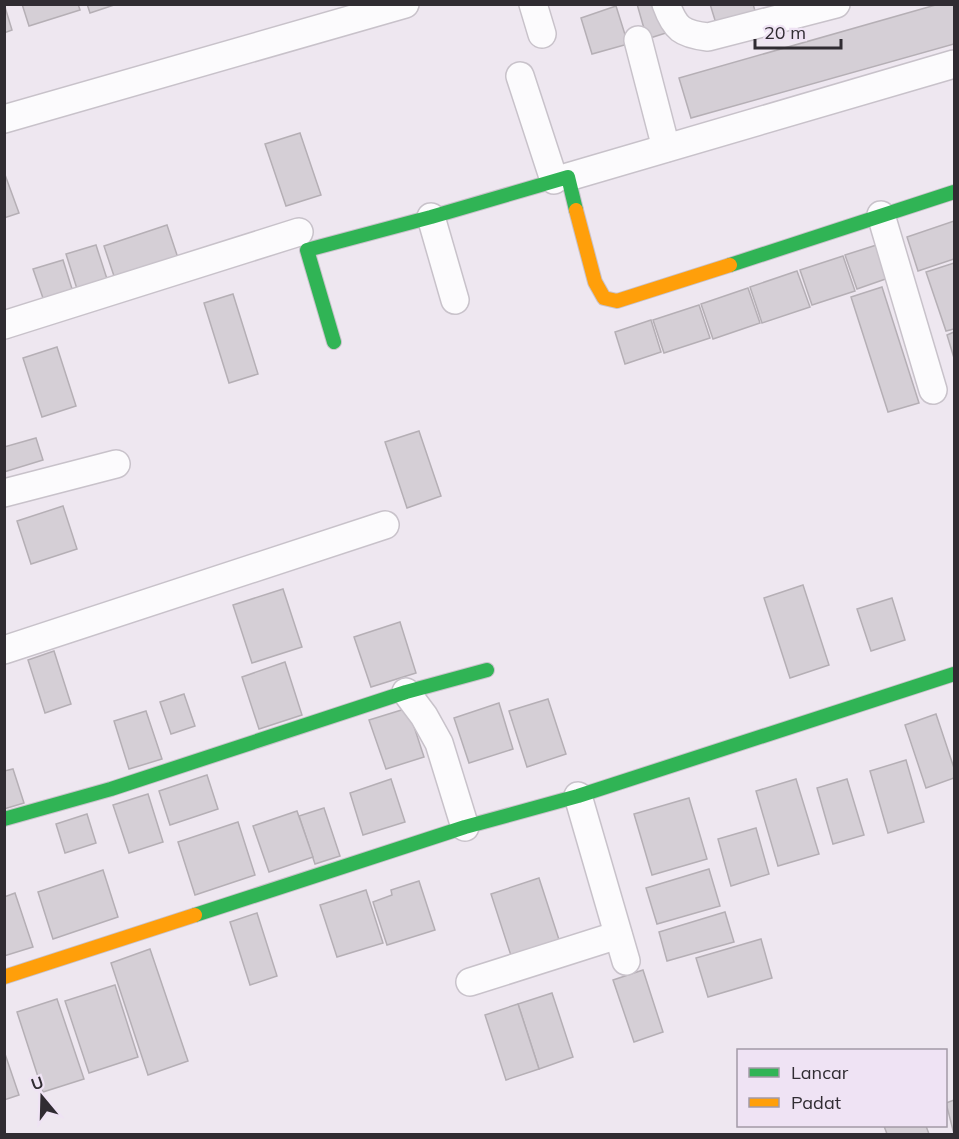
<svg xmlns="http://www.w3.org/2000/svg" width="959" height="1139" viewBox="0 0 959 1139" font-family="Mulish,sans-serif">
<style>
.building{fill:#d5cfd6;stroke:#b5afb5;stroke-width:1.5}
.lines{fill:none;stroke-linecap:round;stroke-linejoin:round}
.street-casing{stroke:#c8c2ca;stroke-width:30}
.fast-casing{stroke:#c8c2ca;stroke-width:16}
.slow-casing{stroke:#c8c2ca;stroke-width:16}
.street{stroke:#fcfbfd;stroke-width:27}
.fast{stroke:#30b455;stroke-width:14}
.slow{stroke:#ff9f0a;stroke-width:14}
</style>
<rect width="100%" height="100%" fill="#eee7f0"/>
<g class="building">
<path d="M22,4H78L80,10L29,26Z"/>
<path d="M87,4H117L90,13Z"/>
<path d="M637,4H661L669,32L647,39Z"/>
<path d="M710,4H753L758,21L719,33Z"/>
<path d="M939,4H954V44L691,118L679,78Z"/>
<path d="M616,6L628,44L592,54L581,18Z"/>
<path d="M5,7L12,30L4,33V7Z"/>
<path d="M300,133L321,195L286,206L265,144Z"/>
<path d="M4,172L19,213L4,218Z"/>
<path d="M954,221V259L918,271L907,237Z"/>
<path d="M167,225L179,261L116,282L104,246Z"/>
<path d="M886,242L897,275L857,289L845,255Z"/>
<path d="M96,245L108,282L78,292L66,254Z"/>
<path d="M843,256L855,291L812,305L800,270Z"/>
<path d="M63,260L73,292L44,301L33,269Z"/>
<path d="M954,263V329L946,331L926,272Z"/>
<path d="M797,271L810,307L762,323L750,287Z"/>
<path d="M882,287L919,403L888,412L851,297Z"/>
<path d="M748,288L760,323L713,339L701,304Z"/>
<path d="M233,294L258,374L229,383L204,303Z"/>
<path d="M699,305L710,338L664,353L653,320Z"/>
<path d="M651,320L661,352L625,364L615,332Z"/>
<path d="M954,332V358L947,335Z"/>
<path d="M57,347L76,406L42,417L23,358Z"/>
<path d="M419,431L441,496L407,508L385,442Z"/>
<path d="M36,438L43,460L4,472V447Z"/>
<path d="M63,506L77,549L31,564L17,521Z"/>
<path d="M803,585L829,665L790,678L764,598Z"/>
<path d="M283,589L302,647L252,663L233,605Z"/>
<path d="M892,598L905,640L871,651L857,609Z"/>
<path d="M400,622L416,673L371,687L354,637Z"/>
<path d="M54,651L71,704L45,713L28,660Z"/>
<path d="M285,662L302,715L259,729L242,677Z"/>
<path d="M184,694L195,726L171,734L160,702Z"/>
<path d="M548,699L566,754L527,767L509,711Z"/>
<path d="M499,703L513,749L469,763L454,718Z"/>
<path d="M408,708L424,757L386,769L369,720Z"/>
<path d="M146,711L162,759L129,769L114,721Z"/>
<path d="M936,714L954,768V778L926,788L905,725Z"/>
<path d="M906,760L924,822L888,833L870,771Z"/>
<path d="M13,769L24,803L4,809V771Z"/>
<path d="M207,775L218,809L170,825L159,791Z"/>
<path d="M391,779L405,822L363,835L350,793Z"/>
<path d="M796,779L819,854L778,866L756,791Z"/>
<path d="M847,779L864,835L833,844L817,788Z"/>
<path d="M148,794L163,842L129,853L113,805Z"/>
<path d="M689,798L707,859L652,875L634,814Z"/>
<path d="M324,808L340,856L315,864L299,816Z"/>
<path d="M297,811L313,857L269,872L253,826Z"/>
<path d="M87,814L96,843L65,853L56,824Z"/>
<path d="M238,822L255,875L195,895L178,842Z"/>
<path d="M756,828L769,874L731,886L718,839Z"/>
<path d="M709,869L720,906L657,924L646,888Z"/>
<path d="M103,870L118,917L53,939L38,892Z"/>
<path d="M539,878L563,952L515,968L491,894Z"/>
<path d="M419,881L435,930L387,945L373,902L392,895L391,890Z"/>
<path d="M366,890L383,943L337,957L320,905Z"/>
<path d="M15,893L33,947L4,956V897Z"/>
<path d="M725,912L734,942L667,961L659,932Z"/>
<path d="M257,913L277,976L250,985L230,922Z"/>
<path d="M761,939L772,978L708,997L696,958Z"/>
<path d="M150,949L188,1061L148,1075L111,963Z"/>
<path d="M643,970L663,1032L634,1042L613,980Z"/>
<path d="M115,985L138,1057L89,1073L65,1001Z"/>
<path d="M552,993L573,1057L539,1069L518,1004Z"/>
<path d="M57,999L84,1079L43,1092L17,1012Z"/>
<path d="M518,1004L539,1069L506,1080L485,1015Z"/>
<path d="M4,1051L19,1095L4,1100Z"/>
<path d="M954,1100V1134L946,1103Z"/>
<path d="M884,1126H926L929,1134H887Z"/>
</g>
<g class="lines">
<defs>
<g id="street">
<path d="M533,4L542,34"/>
<path d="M666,4C675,29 682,34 708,37L836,4"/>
<path d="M638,40L666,148"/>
<path d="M520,76L554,180"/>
<path d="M4,119L405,4"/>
<path d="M568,177L954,64"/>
<path d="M881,215L933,390"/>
<path d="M431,217L455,300"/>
<path d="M4,325L299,232"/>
<path d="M4,493L116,464"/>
<path d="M4,650L385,525"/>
<path d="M406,692L424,716L439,743L465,827"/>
<path d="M578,796L626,961"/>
<path d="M470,982L618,935"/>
</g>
<g id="fast">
<path d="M730,265L954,192"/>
<path d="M334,342L307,250L431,217L568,177L576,210"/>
<path d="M4,819L111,789L406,692L487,670"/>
<path d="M195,915L465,827L578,796L954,674"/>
</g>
<g id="slow">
<path d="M576,210L595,282L604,298L617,301L730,265"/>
<path d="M4,977L195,915"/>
</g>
</defs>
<use href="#street" class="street-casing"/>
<use href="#fast" class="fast-casing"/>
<use href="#slow" class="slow-casing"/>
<use href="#street" class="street"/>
<use href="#fast" class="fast"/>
<use href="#slow" class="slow"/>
</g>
<rect width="959" height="1139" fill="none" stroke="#302c32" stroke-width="12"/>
<rect x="737" y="1049" width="210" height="78" fill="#efe3f4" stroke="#a39aa6" stroke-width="1.5"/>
<rect x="749" y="1068" width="30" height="9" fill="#30b455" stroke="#a39aa6" stroke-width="1.5"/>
<text x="791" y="1079" font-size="18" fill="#302c32">Lancar</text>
<rect x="749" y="1098" width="30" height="9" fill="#ff9f0a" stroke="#a39aa6" stroke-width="1.5"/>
<text x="791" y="1109" font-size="18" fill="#302c32">Padat</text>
<g transform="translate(42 1097) rotate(341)" stroke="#efe3f4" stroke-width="4.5" paint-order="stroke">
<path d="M0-4.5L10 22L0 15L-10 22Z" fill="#302c32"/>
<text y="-9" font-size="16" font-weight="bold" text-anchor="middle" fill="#302c32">U</text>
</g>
<path d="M755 39v9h86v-9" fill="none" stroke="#302c32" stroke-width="3"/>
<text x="764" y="39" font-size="18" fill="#302c32" stroke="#efe3f4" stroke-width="4.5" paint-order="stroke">20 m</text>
</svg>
